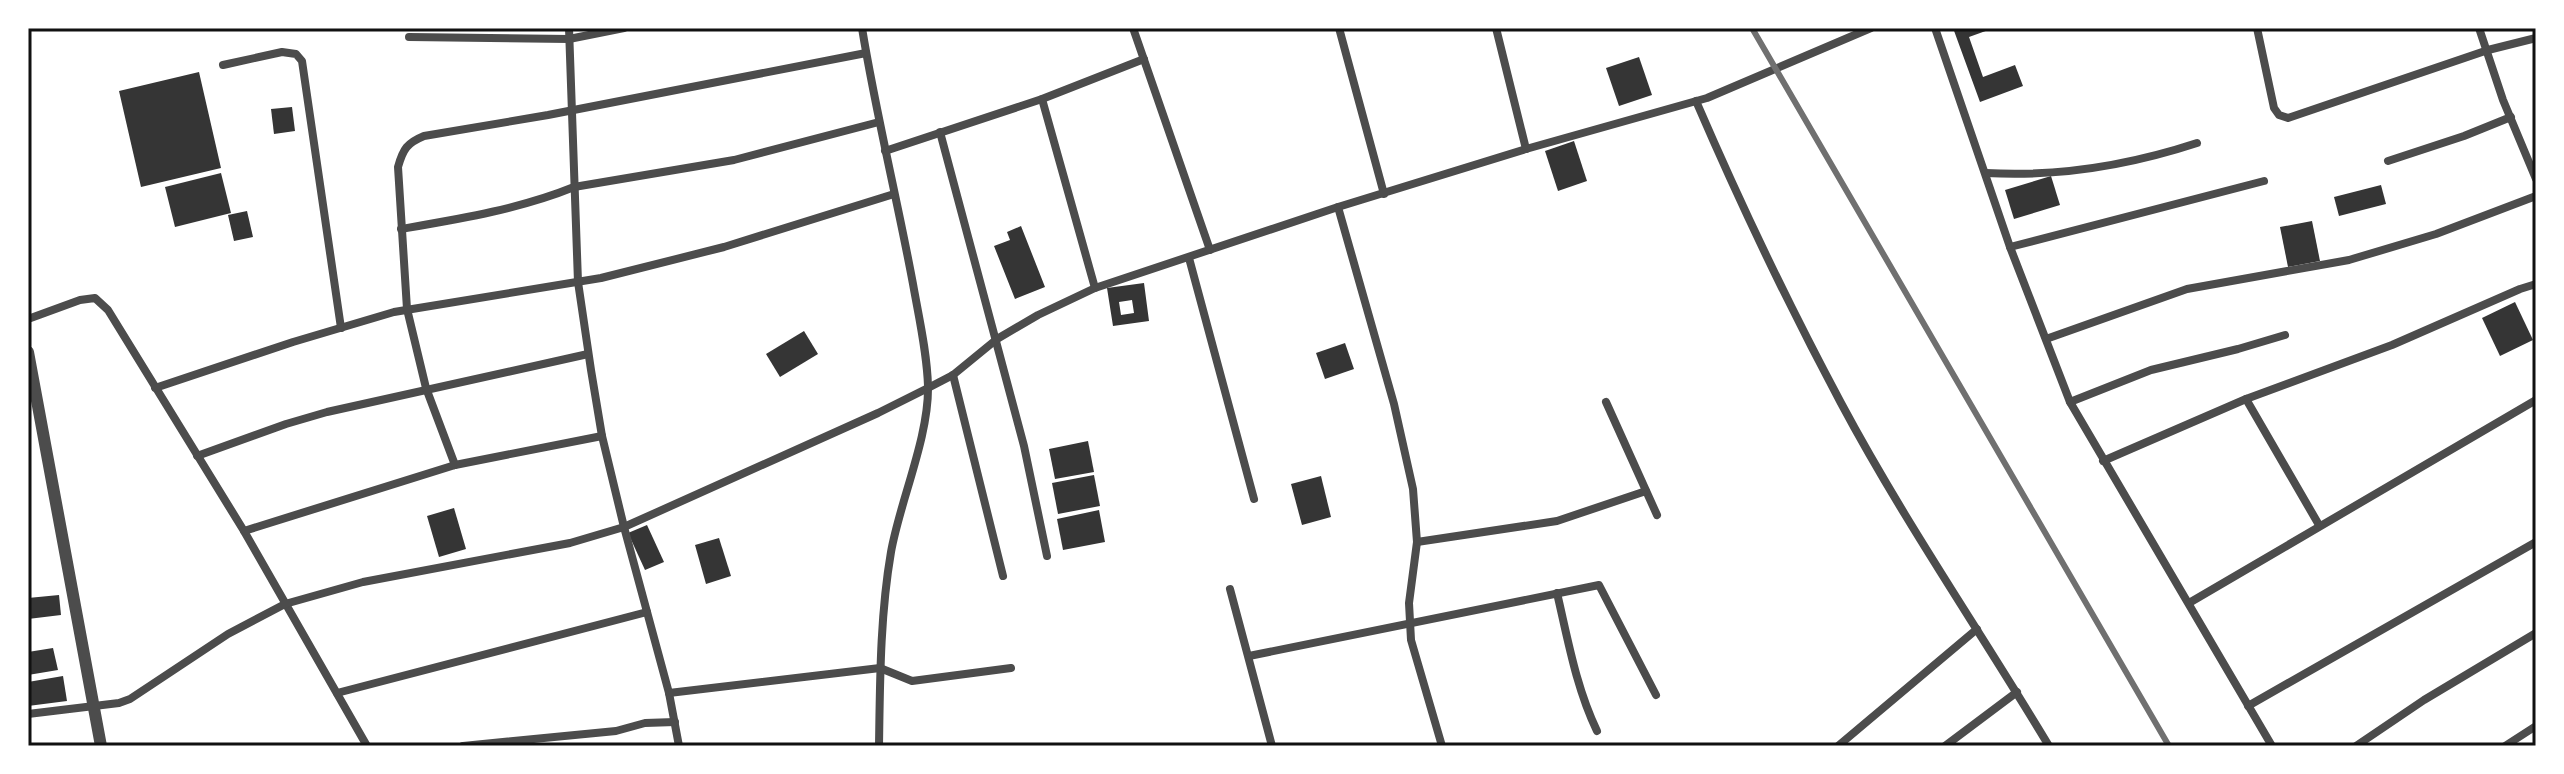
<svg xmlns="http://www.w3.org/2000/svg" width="2564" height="774" viewBox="0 0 2564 774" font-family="'PT Sans',sans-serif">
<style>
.building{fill:#353535;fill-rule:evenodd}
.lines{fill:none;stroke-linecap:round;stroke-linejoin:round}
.minor{stroke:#4c4c4c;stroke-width:8}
.tertiary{stroke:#4c4c4c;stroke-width:12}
.rail{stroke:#707070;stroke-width:6}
.neatline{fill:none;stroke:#111;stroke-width:3}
</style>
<rect width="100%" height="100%" fill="#fff"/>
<g class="building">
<path d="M1953,28H1994L1969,37L1983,77L2015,65L2023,86L1980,102Z"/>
<path d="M1639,57L1652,95L1619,106L1606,68Z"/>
<path d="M199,72L221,168L141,187L119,91Z"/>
<path d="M292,107L295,131L274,134L271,109Z"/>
<path d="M1574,141L1587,181L1558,191L1545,151Z"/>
<path d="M221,173L231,213L175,227L165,187Z"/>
<path d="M2051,176L2060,205L2014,219L2005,190Z"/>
<path d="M2381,185L2386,204L2339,216L2334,197Z"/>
<path d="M247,211L253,237L234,241L228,215Z"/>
<path d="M2312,221L2320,261L2288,267L2280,227Z"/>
<path d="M1021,226L1045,287L1015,299L994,246L1010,240L1007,232Z"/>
<path d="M1144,283L1149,321L1113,326L1107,288ZM1132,300L1134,313L1121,315L1119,302Z"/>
<path d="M2515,302L2533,340L2500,356L2482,318Z"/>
<path d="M804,331L818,354L780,377L766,354Z"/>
<path d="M1345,343L1354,369L1325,379L1316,353Z"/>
<path d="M1088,441L1094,472L1055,479L1049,449Z"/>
<path d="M1094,475L1100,506L1058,514L1052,483Z"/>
<path d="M1321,476L1331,517L1302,525L1291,484Z"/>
<path d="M454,508L466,549L439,557L427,516Z"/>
<path d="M1099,510L1105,542L1063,550L1057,519Z"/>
<path d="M647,525L664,562L645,570L628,533Z"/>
<path d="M719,538L731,576L706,584L695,545Z"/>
<path d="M59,595L61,615L28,619V598Z"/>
<path d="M53,648L58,670L28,675V652Z"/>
<path d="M63,676L67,701L28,706V682Z"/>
</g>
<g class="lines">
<g class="minor">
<path d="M569,28L578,282L591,370L602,436L624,527L669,693L679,746"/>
<path d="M862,28C876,114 897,198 913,284C919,318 927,352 928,386C929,437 900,501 891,552C880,616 880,682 879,746"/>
<path d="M1133,28L1210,250"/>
<path d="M1339,28L1384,194"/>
<path d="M1496,28L1526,149"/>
<path d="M1935,28L2010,247L2070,402L2272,746"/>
<path d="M2257,28L2274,108L2279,115L2288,118L2488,50L2536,38"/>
<path d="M2479,28L2503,100L2536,179"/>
<path d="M409,37L569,39L624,28"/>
<path d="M223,65L282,52L296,54L302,61L341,328"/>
<path d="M1042,99L1095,288"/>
<path d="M1696,101C1740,203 1788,304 1841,403C1904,521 1980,631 2049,746"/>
<path d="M940,132L1024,446L1047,556"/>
<path d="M885,151L1042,99L1144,59"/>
<path d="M2388,161L2464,136L2511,117"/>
<path d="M1986,173C2057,177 2130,165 2197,143"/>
<path d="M1338,207L1394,404L1413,489L1417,542L1409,603L1411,640L1442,746"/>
<path d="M401,229C459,219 520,209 574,187L734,160L879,122"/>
<path d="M2010,247L2264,181"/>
<path d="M1189,258L1254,499"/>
<path d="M28,319L80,300L95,298L108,310L244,531L367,746"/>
<path d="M2046,339L2187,289L2349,260L2436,234L2536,196"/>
<path d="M953,375L1003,576"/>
<path d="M155,388L293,342L394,312L601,278L724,247L894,194"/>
<path d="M2246,399L2319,525"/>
<path d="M1606,402L1657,515"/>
<path d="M2070,402L2151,370L2238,349L2285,335"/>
<path d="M197,456L286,424L327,412L588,354"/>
<path d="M2103,461L2246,399L2392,345L2520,289L2536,284"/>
<path d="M455,465L426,388L407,309L398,167C403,149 407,143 424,136L548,115L866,53"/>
<path d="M244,531L455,465L602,436"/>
<path d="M1417,542L1557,521L1646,491"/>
<path d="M1230,589L1272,746"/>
<path d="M1557,593C1568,640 1576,687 1597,731"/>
<path d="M2189,603L2536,400"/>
<path d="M1249,656L1599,585L1656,695"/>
<path d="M337,693L647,612"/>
<path d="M669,693L880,668L912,681L1011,668"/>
<path d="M2248,706L2536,542"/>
<path d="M28,714L119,703L130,699L228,634L285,604L363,582L570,543L624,527L878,413L928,388L953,375L997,339L1038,315L1095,288L1338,207L1526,149L1707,98L1871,28"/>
<path d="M463,746L616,731L645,723L675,722"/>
<path d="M1838,746L1977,629"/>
<path d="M1945,746L2017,692"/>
<path d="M2356,746L2424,700L2536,633"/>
<path d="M2505,746L2536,726"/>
</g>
<path class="tertiary" d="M28,352L101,746"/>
<path class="rail" d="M1752,28L2169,746"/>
</g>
<rect width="2564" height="774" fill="none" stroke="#ffffff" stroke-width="60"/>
<rect x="30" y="30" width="2504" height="714" class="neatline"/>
</svg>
